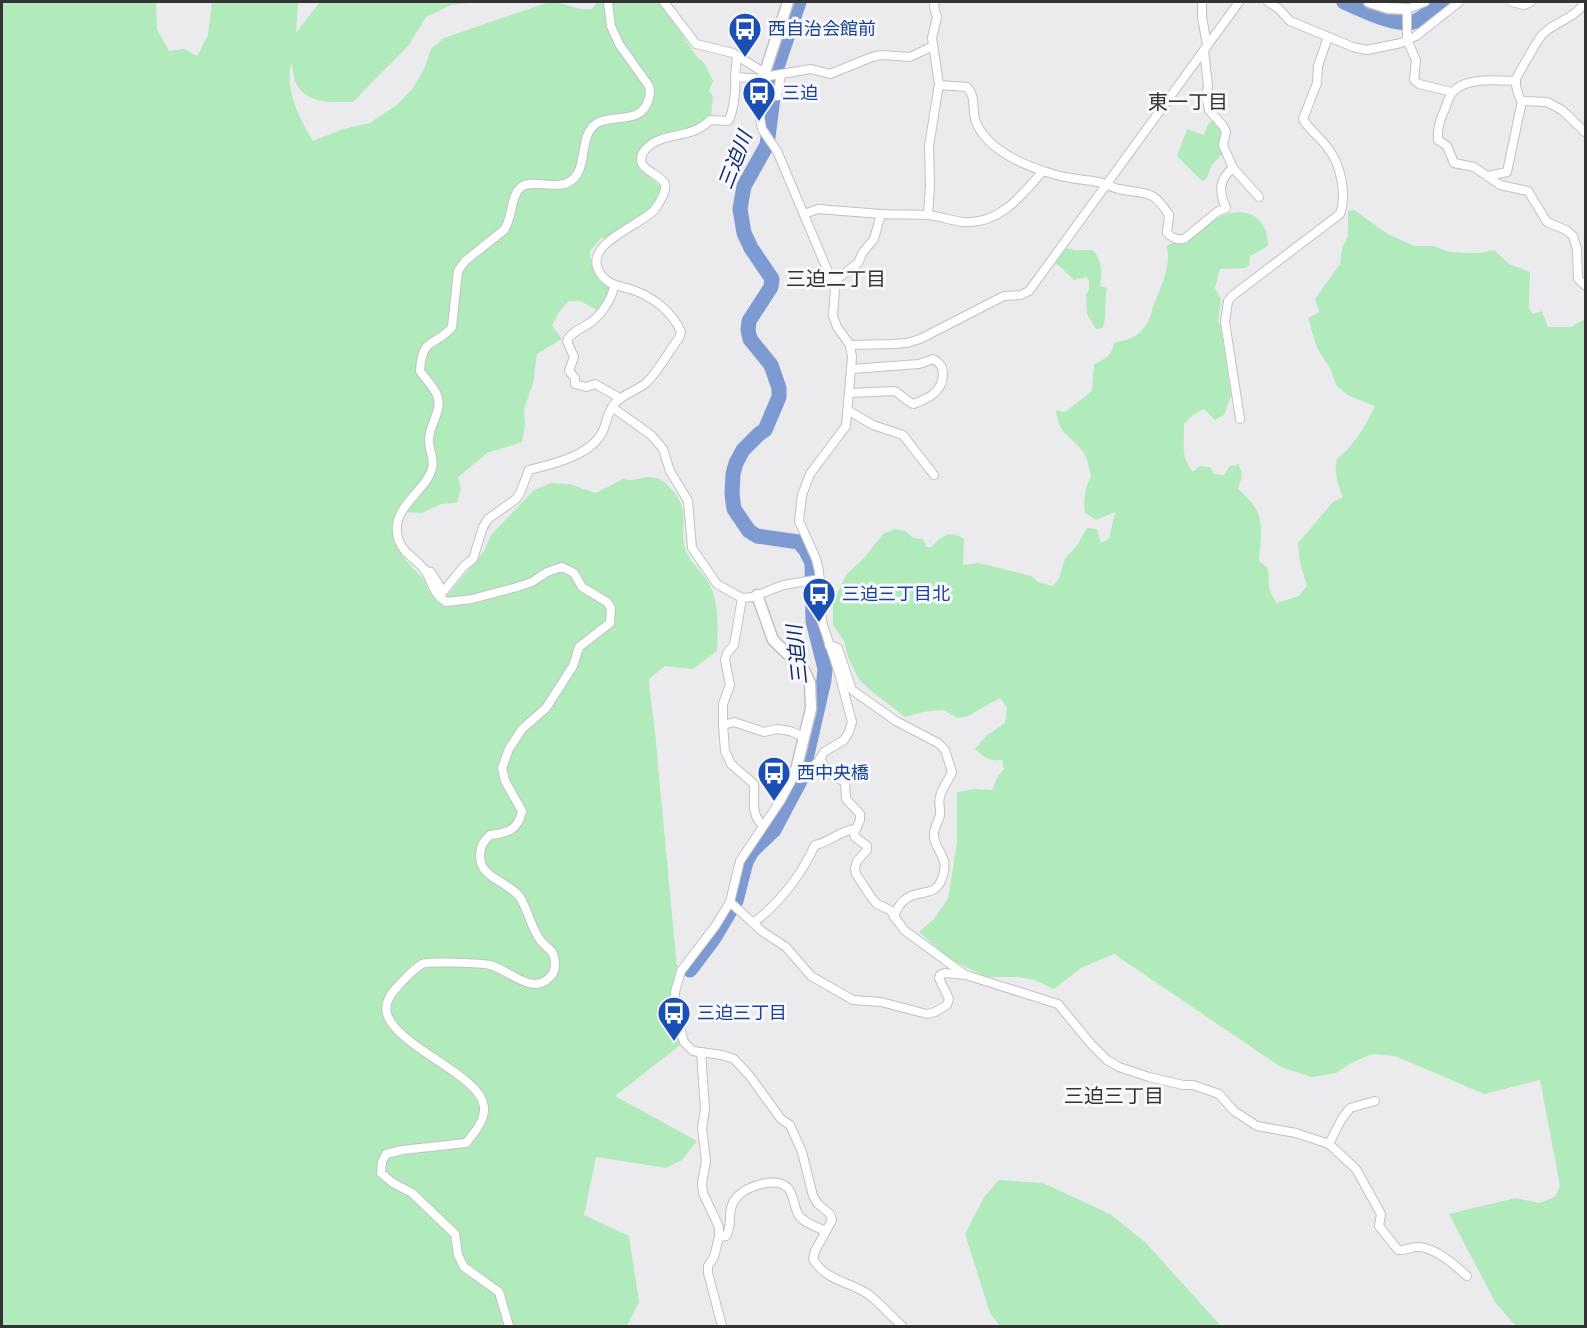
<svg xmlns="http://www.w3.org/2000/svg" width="1587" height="1328" viewBox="0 0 1587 1328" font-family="Helvetica,'Noto Sans JP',sans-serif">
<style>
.green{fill:#b1eabb}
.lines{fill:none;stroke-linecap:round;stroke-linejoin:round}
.river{stroke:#7e9ad2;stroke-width:15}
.street-casing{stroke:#c2c2c5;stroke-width:10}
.secondary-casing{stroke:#c2c2c5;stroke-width:13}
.street{stroke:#fff;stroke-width:8}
.secondary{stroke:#fff;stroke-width:10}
.labels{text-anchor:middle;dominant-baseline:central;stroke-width:6;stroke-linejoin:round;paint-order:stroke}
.transit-label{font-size:18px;fill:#164399;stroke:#f8f8fc;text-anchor:start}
.neighbourhood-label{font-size:20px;fill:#333334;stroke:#f8f8fc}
.water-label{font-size:20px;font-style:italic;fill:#0d2768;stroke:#f8f8fc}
</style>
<rect width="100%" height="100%" fill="#ebebee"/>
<g class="green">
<path d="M2,2H156L157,29L169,51L184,49L197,56L208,35L212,2H298L296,33L320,2H483L451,5L426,17L409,45L353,102C332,102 305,105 295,81C293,75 293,68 291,63C285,90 299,118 313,141L343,129L370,123L398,104L413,88L424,69L431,49L444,38L549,2C567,2 574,11 592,9L597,2H661L696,56L705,64L713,81L709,91L713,97L711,116L702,124L645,146L643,170L661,187C655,215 628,220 608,237L601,238L590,251C590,269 598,277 612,288L607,298L597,310L580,301H569L559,312L552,326L562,339L537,354L533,384L524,409L525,426L522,442L487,453L458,477L461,489L457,503L441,504L422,513L400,512C388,542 401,557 422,577C426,582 427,589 431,594C434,597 439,600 442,602L484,551L491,535L534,490L551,483L569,484L596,493L623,479C639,484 644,471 663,481C667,484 670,488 673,491C691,512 679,526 685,548C688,560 699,569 706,579C720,598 718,629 717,651L693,669L665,666L649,679C651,708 657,737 658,766L684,1042L615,1096L697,1141L682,1160L666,1168L596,1157L584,1215L629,1236L639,1302L627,1326H2Z"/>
<path d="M1215,119L1222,127L1223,153L1211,166L1207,178L1202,181L1177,156L1187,129L1204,135L1208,124Z"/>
<path d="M1354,210L1388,234L1414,246H1433L1450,252L1467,253H1480L1494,250L1509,264L1530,272L1529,308L1533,314L1542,311L1548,327H1571L1585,319V1326H1516L1495,1302L1449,1214L1516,1198L1539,1203L1555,1197L1560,1186L1540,1080L1484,1094L1395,1056L1372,1054L1353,1062L1336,1073L1312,1077L1281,1067L1114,954L1081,968L1054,989L1034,980L1018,977H986L950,959L919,932L934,919L948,899L957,842V792L976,789L992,790L998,776L1004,769L1002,760C990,762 983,757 975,749L987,735L1005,723L1007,708L1000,698L968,716L957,718L943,710L923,712L905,717L870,690L858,678L848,657L844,641L833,625V603L846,575L864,558L883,534L895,529L905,531L913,538L923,539L926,547H931C942,536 950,529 964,539L963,565L979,563L1031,576L1038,582L1053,586L1059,578L1065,559L1078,544L1087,528L1097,529L1101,543L1109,539L1115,512L1096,520L1085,513C1083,499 1085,489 1091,476C1089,469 1088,460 1084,453C1072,436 1058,435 1056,410L1065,412L1092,391L1094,364C1106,359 1112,355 1114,343C1124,340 1134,339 1141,331C1153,319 1149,314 1155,302C1162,284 1171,266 1167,246C1174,241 1182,243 1189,239C1197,234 1203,226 1211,221C1239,205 1267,210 1268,246L1250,256L1249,265L1245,268L1220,269L1215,288L1221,300L1218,321L1221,327L1231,396L1224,415L1215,420L1204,409L1193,415L1184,424C1185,445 1179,454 1193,472L1199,466L1210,467L1214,474L1224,475L1230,466L1239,464L1242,476L1238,489C1266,513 1262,526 1259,561L1268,568L1269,588L1276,603L1299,596L1307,586L1300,563L1298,543L1333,502L1343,497C1339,487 1333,472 1337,460C1339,456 1344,453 1347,450C1358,438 1368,421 1375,406L1349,396L1336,385L1330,368L1317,348L1308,318L1319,312L1315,299L1340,264L1342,248L1348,236V211Z"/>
<path d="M1063,247L1075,250H1093C1103,263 1102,271 1100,286L1107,288C1104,302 1107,315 1103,328L1096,329L1087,314L1086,294L1089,290V280L1086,277L1074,280L1055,262Z"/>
<path d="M999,1180L1043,1183L1110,1214L1145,1242L1221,1326H1000L990,1313L965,1234L984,1197Z"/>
</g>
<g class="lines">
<g class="river">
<path d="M1344,2C1361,9 1399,29 1416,21C1426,16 1435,8 1444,2"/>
<path d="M690,970L714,938L736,901L746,862L752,851L774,830L802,777L824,680L825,669L813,621L812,563L806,551L799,542L757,536L749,531L734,509L732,494L733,474L736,463L743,450L759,434L765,430L779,397V388L771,365L750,339L748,330L749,321L771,287L772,279L751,248L744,233L740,209L744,186L767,145L777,67L799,2"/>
</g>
<defs>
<g id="street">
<path d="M664,2L696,44L733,53L769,76L811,69L830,74L872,57L882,55L910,57L933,46"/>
<path d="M1202,2V17L1207,45"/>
<path d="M1268,2L1278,8L1290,21L1353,47L1367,50L1401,43L1416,36L1459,2"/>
<path d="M1425,2L1407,9V40L1416,60L1414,80L1419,84L1452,92"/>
<path d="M1512,2L1524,5L1531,2"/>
<path d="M1585,2C1575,19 1555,21 1542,35C1538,39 1518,75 1516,79C1515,84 1518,97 1522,101L1547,102L1562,110L1586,133"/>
<path d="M1204,50L1208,86L1206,96L1209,110L1223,126L1226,132L1223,145L1233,168L1259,197"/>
<path d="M764,75L760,117L762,129L777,151L835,288L833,316L837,327L850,345L852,357L846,426L810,474L802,495L799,521L816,559L819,571L822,622L839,673L852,722L849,732L844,740L824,752L818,762L810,769L795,774L781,800L740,861L730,902L716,925L681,971L675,992V1009L684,1042L693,1051L722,1055L734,1059L749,1075L781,1119L790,1125L802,1152L813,1196L818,1204L830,1214L832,1220L815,1251L813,1259C826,1281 848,1281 868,1294C880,1303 891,1316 902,1326"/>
<path d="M735,77L737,56"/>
<path d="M1516,81C1498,80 1465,77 1453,92C1449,96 1447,103 1445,109C1440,119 1437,129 1438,140L1447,146L1454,163L1474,167L1500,185L1528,191L1547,222L1566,230L1573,236L1577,249L1578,279L1586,286"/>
<path d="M939,85L967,87C977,98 971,109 976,122C987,150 1025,166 1053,174C1068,179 1083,179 1098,182C1106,183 1112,188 1119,189C1147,195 1152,188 1169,215L1167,233C1173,238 1176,240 1184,239L1217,212L1226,208C1219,192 1218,180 1233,168"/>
<path d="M777,96L781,74"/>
<path d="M1488,176L1507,172L1522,101"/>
<path d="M804,214L818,209L881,214"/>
<path d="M928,215L930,185L929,146L939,84L932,38L937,17L934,7L935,2"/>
<path d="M833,282L858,263L863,252L874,239L881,214C897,215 913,214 928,215C940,216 952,221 964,222C999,225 1023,194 1043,171"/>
<path d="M614,285C613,298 601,315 590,323C582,328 571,332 567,341L574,357L569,371L575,378V384L586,387L595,384L620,398"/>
<path d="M850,345L893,344L907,343L920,339L1004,296L1021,295L1029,291L1239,2"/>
<path d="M850,393L894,391C902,394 906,402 914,404C920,401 927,399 932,395C945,385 948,366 933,359L919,364L852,369"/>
<path d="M612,407L651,435L663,449L670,471L688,501L692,548L717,584L742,598L734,645L727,653L725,660L730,685L723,704V725L725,751L731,764L754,784C755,799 750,815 763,825"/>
<path d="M849,411L873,425L903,435L934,475"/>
<path d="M1240,419L1225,322L1228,301L1232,296L1340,214C1347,194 1341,164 1327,147C1320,137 1309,130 1303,119L1317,83L1318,66L1328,37"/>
<path d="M426,571L431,572L443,592L464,566L473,559L483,527L488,519L516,499L520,493L529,470C553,464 589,456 602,433C607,423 607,412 615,403C623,394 636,391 646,383C659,371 668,352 679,338L681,332C672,311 652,296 630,289C620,286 609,285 602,276C577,244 642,226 655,209C659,204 667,190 665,184C661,173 630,169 645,150C662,130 690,141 710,120L728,121C734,112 736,88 735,77L764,79"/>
<path d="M742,598L753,597L783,585L820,579"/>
<path d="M829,645L838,648L852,690L896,721L938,743L945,750L952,772C949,780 941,789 940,797C938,803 941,809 940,815C938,823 933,829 934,837C937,855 951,857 941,881C932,902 905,882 894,917"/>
<path d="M723,725L734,722L764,732L777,729L790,731L804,737"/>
<path d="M820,759L830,774L845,782L846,799L860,814V820L854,834L855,837L867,846V850L857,861L855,868L856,874L871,897L877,904L890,910L904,930L964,974"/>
<path d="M730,902L763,932L786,947L811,976L853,1000L881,1002L927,1014L935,1012L947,1005L949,999L939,978L940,975L945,973L966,975L1058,1004L1091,1044L1107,1060L1119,1067L1149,1077L1183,1085H1193L1219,1094L1234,1111L1257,1126L1296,1133L1329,1144L1356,1169L1381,1214L1379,1226L1398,1250C1406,1251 1410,1247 1417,1247C1434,1246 1456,1266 1467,1276"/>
<path d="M753,923C781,902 800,877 815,845C830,842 841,830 855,829"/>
<path d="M701,1052L705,1109L702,1128L706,1161L702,1183L703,1193L719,1227V1237L714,1257L708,1266V1273L722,1326"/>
<path d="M1329,1144L1341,1120L1350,1108L1375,1101"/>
<path d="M719,1237L726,1236C734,1224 725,1210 737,1197C747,1186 777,1176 788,1188C794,1195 794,1207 798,1214C803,1223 817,1227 826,1231"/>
<path d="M509,1326L499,1292L464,1267L458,1255L455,1234L412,1193L393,1183L381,1173L382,1162L386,1154L402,1150L466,1143C474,1133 485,1121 484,1107C481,1075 397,1047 387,1014C384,1002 391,994 398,986C405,979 413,969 422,964C428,961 482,963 490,965C510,970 533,997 551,976C556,970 556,961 553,954C551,949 545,946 541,941C531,929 527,906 519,896C507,881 479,878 480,855C481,845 483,842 490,835C508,833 518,830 522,811L505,781L502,768L509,749L522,729L546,708L573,666L579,647L610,623L611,608L607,602L582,587L574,573L562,567L547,572L532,582L517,587L472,599L446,602C433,594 433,584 426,572C419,560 404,555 399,541C387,509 425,493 432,469C435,460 429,450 429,441C428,425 445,409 436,393C432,385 425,378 420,371C422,335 436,347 452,327L458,271L465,261L504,230C513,218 510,196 521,187C531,179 554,189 567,183C591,172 576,137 597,123C613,114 637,124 647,104C650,97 651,92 649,86L619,44L611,26L608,2"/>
</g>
<g id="secondary">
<path d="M1369,2L1388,8L1407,9"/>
<path d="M764,75L788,2"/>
<path d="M757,595L773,640L804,670L810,683L811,709L795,774"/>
</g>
</defs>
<use href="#street" class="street-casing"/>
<use href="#secondary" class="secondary-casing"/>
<use href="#street" class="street"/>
<use href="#secondary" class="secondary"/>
</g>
<defs>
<symbol id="bus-pin" viewBox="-11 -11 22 30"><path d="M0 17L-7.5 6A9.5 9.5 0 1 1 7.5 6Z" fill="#1a4fb4" stroke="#f8f8fc"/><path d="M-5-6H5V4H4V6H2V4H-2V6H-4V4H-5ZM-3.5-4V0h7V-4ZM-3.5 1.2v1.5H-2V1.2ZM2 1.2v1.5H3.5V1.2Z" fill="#fff"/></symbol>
</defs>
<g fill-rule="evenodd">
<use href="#bus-pin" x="726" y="10" width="38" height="52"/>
<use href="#bus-pin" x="740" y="74" width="38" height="52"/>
<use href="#bus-pin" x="800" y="575" width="38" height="52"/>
<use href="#bus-pin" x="755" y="754" width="38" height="52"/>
<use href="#bus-pin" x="655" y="994" width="38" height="52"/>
</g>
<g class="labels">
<g class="transit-label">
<text x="768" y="29">西自治会館前</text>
<text x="782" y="93">三迫</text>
<text x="842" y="594">三迫三丁目北</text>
<text x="797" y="773">西中央橋</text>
<text x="697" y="1013">三迫三丁目</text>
</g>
<g class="neighbourhood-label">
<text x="1188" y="102">東一丁目</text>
<text x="836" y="279">三迫二丁目</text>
<text x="1114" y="1096">三迫三丁目</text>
</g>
<g class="water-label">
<text transform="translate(735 160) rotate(-69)">三迫川</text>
<text transform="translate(797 655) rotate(-96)">三迫川</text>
</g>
</g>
<rect width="1587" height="1328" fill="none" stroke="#333334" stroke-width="6"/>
</svg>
